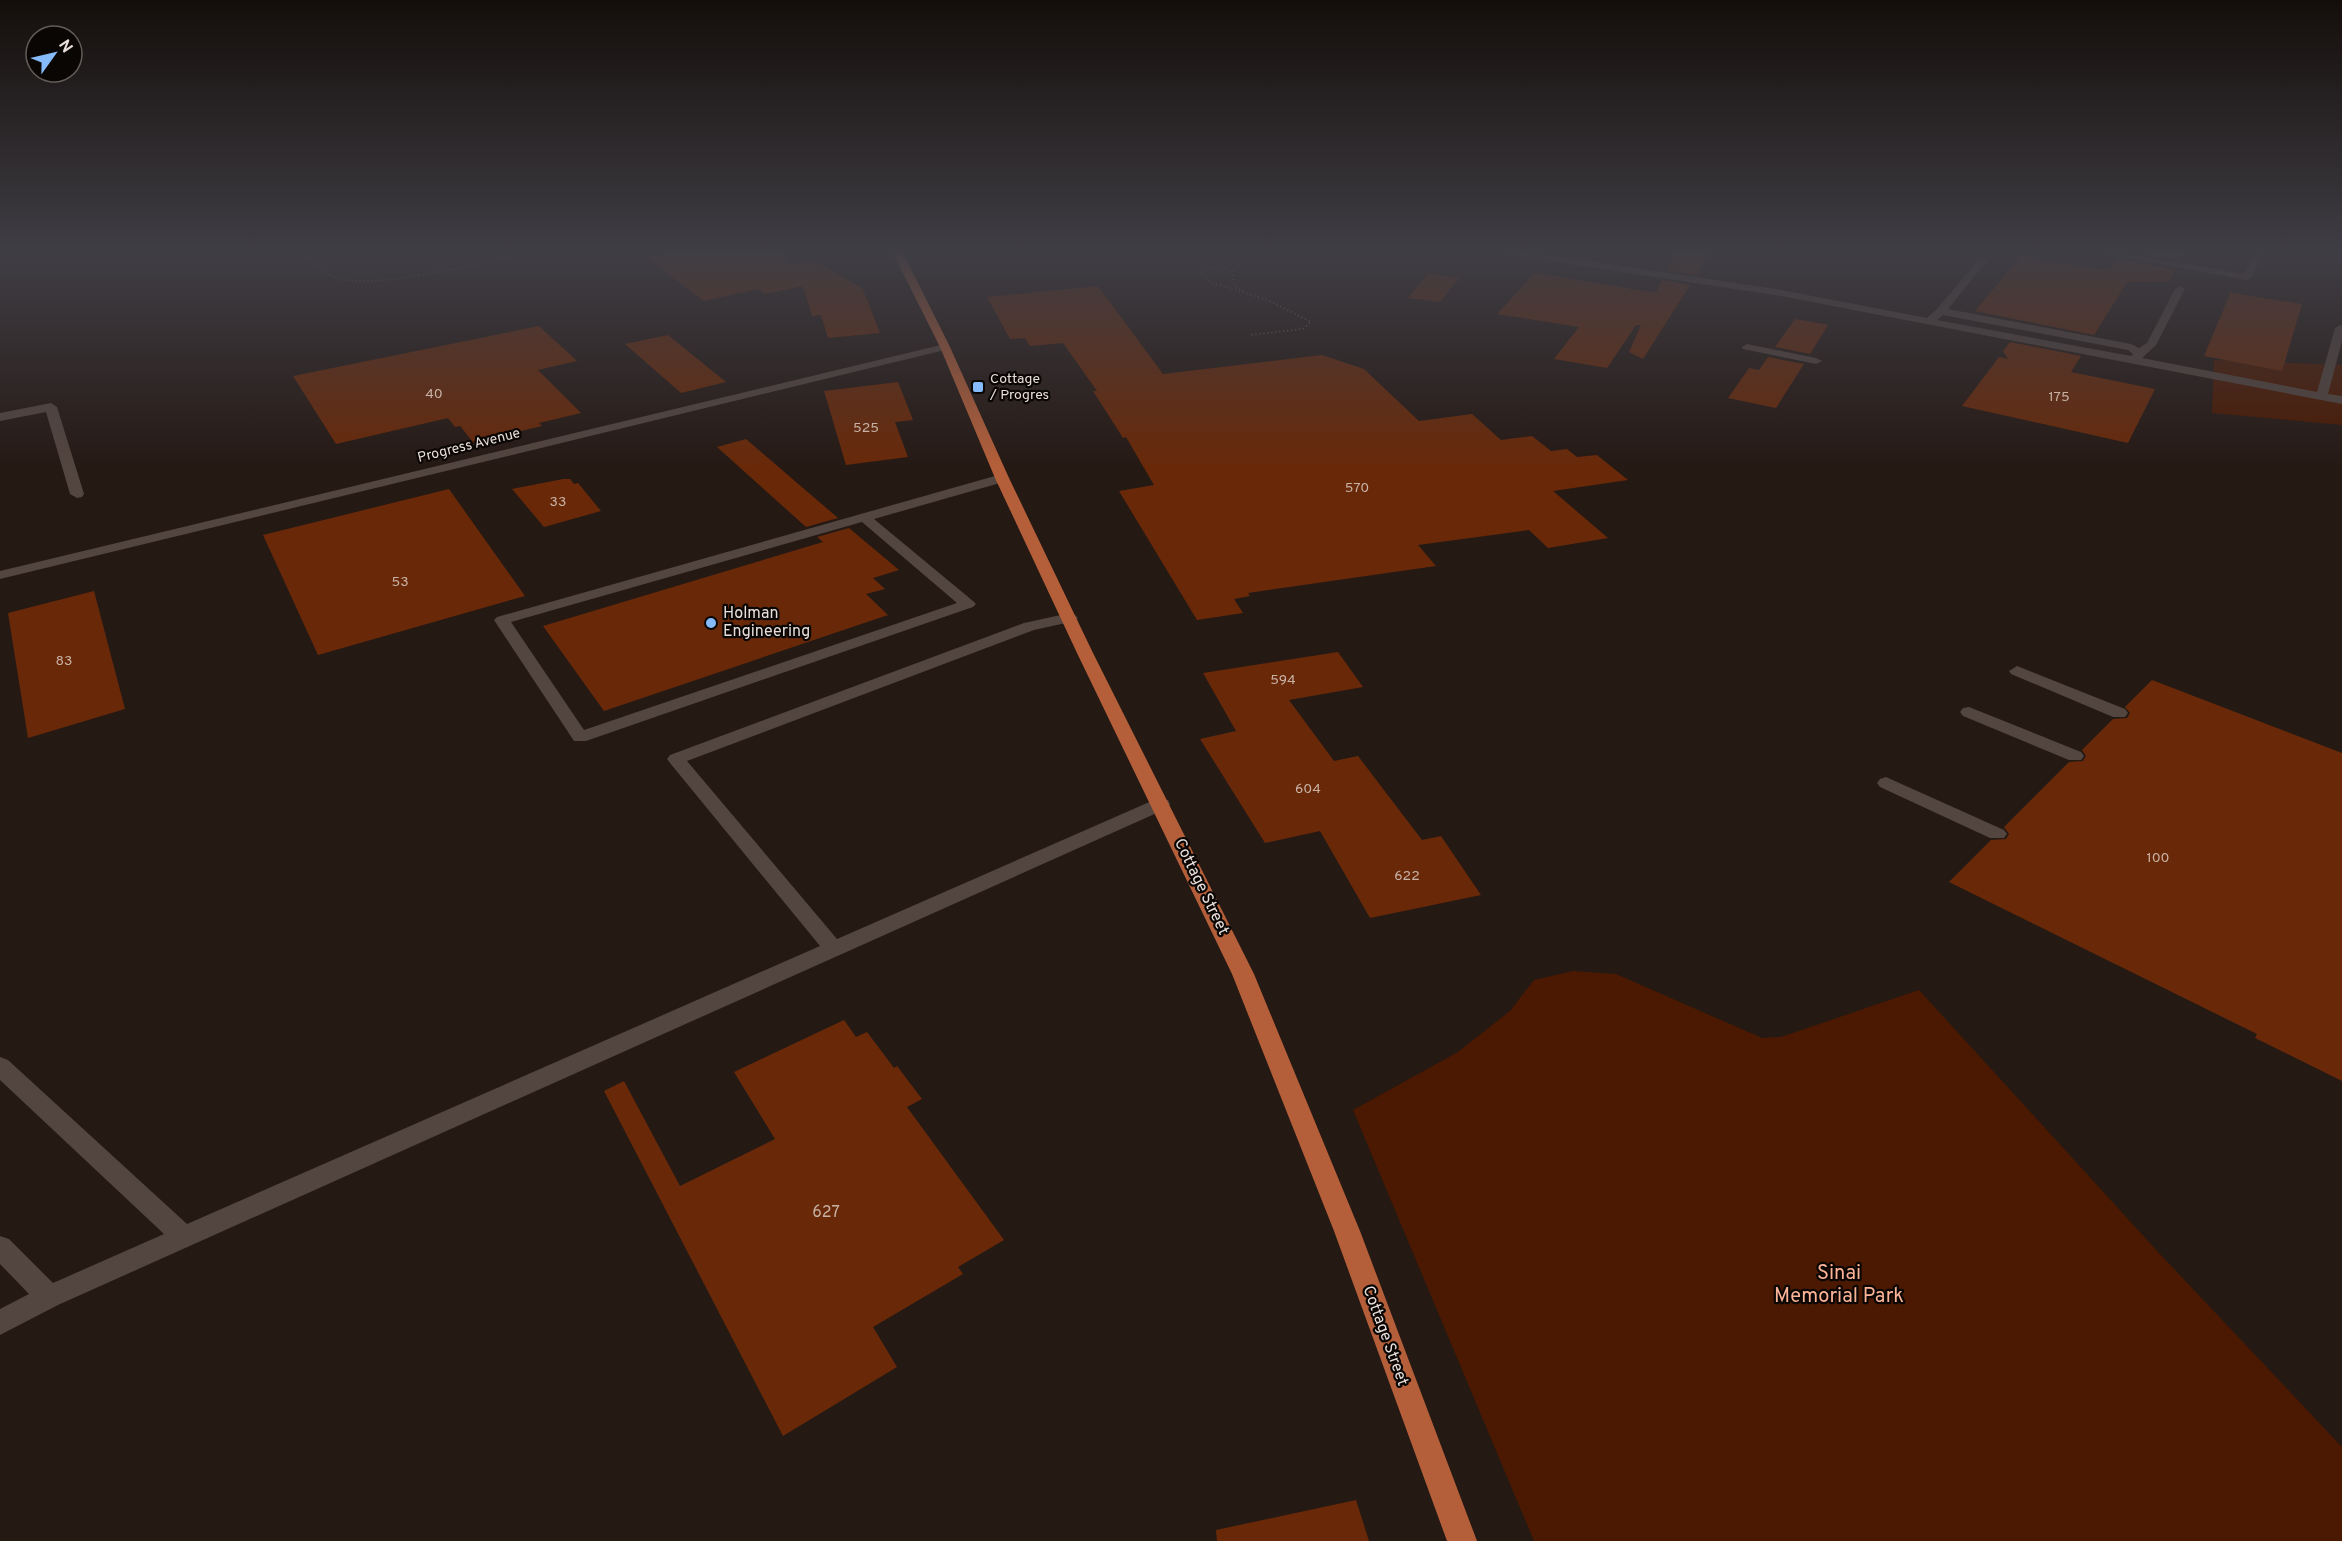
<svg xmlns="http://www.w3.org/2000/svg" width="2342" height="1541" viewBox="0 0 2342 1541" font-family="Overpass,sans-serif">
<style>
.green{fill:#4b1901}
.building{fill:#692909}
.lines{fill:none;stroke-linecap:round;stroke-linejoin:round}
.path{stroke:#706661;stroke-width:2;stroke-dasharray:1 3;stroke-linecap:butt}
.minor{fill:#53453f;fill-rule:evenodd}
.major{fill:#b45f39;fill-rule:evenodd}
.poi-dot{fill:#85bbfb;stroke:#0a0604;stroke-width:2}
.labels{text-anchor:middle;dominant-baseline:central;stroke-width:4.5;stroke-linejoin:round;paint-order:stroke}
.far-poi-label{font-size:14px;fill:#e8dfdb;stroke:#0a0604;text-anchor:start}
.number-label{font-size:14px;fill:#c8b2a6}
.far-street-label{font-size:14px;fill:#e8dfdb;stroke:#0a0604}
.poi-label{font-size:16px;fill:#e8dfdb;stroke:#0a0604;text-anchor:start}
.street-label{font-size:16px;fill:#e8dfdb;stroke:#0a0604}
.near-number-label{font-size:16px;fill:#c8b2a6}
.near-park-label{font-size:20px;fill:#fcb396;stroke:#0a0604}
</style>
<rect width="100%" height="100%" fill="#251914"/>
<g class="green">
<path d="M2214,360L2342,365V425L2212,413Z"/>
<path d="M1573,971L1616,974L1762,1038L1781,1037L1919,990L2158,1252L2342,1447V1541H1534L1353,1110L1458,1052L1510,1011L1534,980Z"/>
</g>
<g class="building">
<path d="M684,251H782L791,265L814,260L863,289L880,333L828,338L821,315L812,316L803,286L765,294L758,289L704,301L647,258Z"/>
<path d="M1676,251H1711L1696,275L1667,270Z"/>
<path d="M2124,251H2184L2179,261Z"/>
<path d="M2021,256L2109,271L2117,259L2175,269L2169,281L2127,282L2094,335L1975,311Z"/>
<path d="M1428,273L1459,278L1440,302L1408,298Z"/>
<path d="M1535,273L1656,293L1662,280L1690,285L1643,359L1629,352L1641,325H1636L1607,368L1554,359L1579,327L1497,314Z"/>
<path d="M1098,286L1163,374L1322,355L1364,369L1419,421L1472,414L1501,440L1532,436L1551,451L1567,449L1577,457L1597,455L1628,480L1553,491L1608,538L1548,548L1529,530L1418,545L1436,566L1248,593L1250,596L1234,599L1243,613L1197,620L1119,491L1154,485L1126,437L1123,438L1093,391H1097L1063,343L1030,346L1025,338L1010,339L987,297Z"/>
<path d="M2232,289V293L2302,304L2282,371L2204,356Z"/>
<path d="M1795,319L1828,325L1810,354L1775,347Z"/>
<path d="M539,326L577,361L538,370L581,413L539,423L542,426L473,442L460,426L455,427L448,418L336,444L293,376Z"/>
<path d="M668,335L726,382L681,393L625,344Z"/>
<path d="M2010,342L2081,356L2071,372L2155,389L2128,443L1962,406L1999,357L2008,359L2003,351Z"/>
<path d="M1768,357L1804,364L1776,408L1728,398L1749,368L1759,370Z"/>
<path d="M898,382L913,420L895,422L908,457L846,465L824,391Z"/>
<path d="M746,439L796,482L838,518L806,527L717,447Z"/>
<path d="M563,479H570L574,484L578,483L601,511L544,527L512,489Z"/>
<path d="M449,489L525,596L318,655L263,535Z"/>
<path d="M849,528L899,570L873,578L885,589L866,594L888,615L604,711L543,626L823,542L817,537Z"/>
<path d="M94,591L125,709L28,738L8,613Z"/>
<path d="M1338,652L1363,687L1289,700L1334,761L1358,756L1422,840L1441,836L1481,895L1370,918L1320,831L1265,843L1200,739L1236,731L1203,673Z"/>
<path d="M2152,680L2342,753V1081L2255,1038L2257,1034L1949,882L1991,840L2006,839L2009,834L2004,827L2069,762L2083,761L2086,756L2082,750L2113,719L2127,718L2130,713L2125,707Z"/>
<path d="M844,1020L856,1037L867,1032L894,1068L897,1066L922,1099L907,1107L1004,1240L958,1267L963,1274L873,1327L897,1367L783,1436L604,1091L624,1081L680,1186L775,1139L734,1072Z"/>
<path d="M1356,1500L1369,1541H1217L1216,1530Z"/>
</g>
<g class="lines">
<g class="path">
<path d="M301,251C311,259 321,272 334,277C374,292 489,261 534,251"/>
<path d="M1243,291L1234,285L1232,271C1220,266 1210,266 1199,273L1213,283L1268,300L1311,322L1303,329L1250,335"/>
</g>
<g class="minor">
<path d="M1498,251H1523L1781,290L1927,318L1937,309L1979,259L1982,258L1987,261L1948,309L2131,344L2139,348L2147,343L2175,289L2180,286L2185,289L2156,345L2142,358L2317,392L2335,328L2340,325H2342V341L2328,394L2342,396V404L1781,296L1503,254ZM1943,315L2128,350L2133,354L2131,356L1937,320Z"/>
<path d="M2087,251H2110L2244,274L2254,251H2264L2252,277L2247,280Z"/>
<path d="M945,344L950,347L949,349L0,579V571Z"/>
<path d="M1747,344L1816,358L1822,361L1816,364L1743,349L1742,347Z"/>
<path d="M51,403L57,407L84,494L82,497L77,498L70,494L46,412L0,421V413Z"/>
<path d="M1002,474L1007,475L1009,478L1007,481L874,519L973,601L976,604L973,607L586,741H574L494,620L497,617ZM862,522L957,603L584,730L511,622Z"/>
<path d="M1070,613L1075,615L1078,618L1075,621L1034,630L687,761L837,939L1154,800H1168L1170,804L1168,808L58,1305L0,1335V1309L29,1294L0,1264V1236L9,1239L53,1283L164,1234L0,1080V1057L8,1060L187,1224L820,946L670,763L667,759L670,755L1024,623Z"/>
<path d="M2017,666L2125,709L2128,713L2125,717H2113L2011,674L2009,671Z"/>
<path d="M1969,707L2081,752L2084,756L2081,760H2069L1963,716L1960,712L1963,708Z"/>
<path d="M1886,777L2004,830L2007,834L2004,838H1990L1880,787L1877,783L1880,779Z"/>
</g>
<path class="major" d="M892,251H902L950,347L1009,478L1093,653L1254,974L1360,1231L1477,1541H1447L1334,1231L1232,974L1077,653L995,478L940,347Z"/>
</g>
<linearGradient id="sky" x2="0" y2="1"><stop stop-color="#140e0b"/><stop offset="0.54" stop-color="#403e45"/><stop offset="1" stop-color="#403e45" stop-opacity="0"/></linearGradient>
<rect width="2342" height="467" fill="url(#sky)"/>
<g class="poi-dot">
<rect x="972" y="381" width="12" height="12" rx="3"/>
<circle cx="711" cy="623" r="6"/>
</g>
<g class="labels">
<g class="far-poi-label">
<text x="990" y="379">Cottage<tspan x="990" dy="16">/ Progres</tspan></text>
</g>
<g class="number-label">
<text x="434" y="394">40</text>
<text x="2059" y="397">175</text>
<text x="866" y="428">525</text>
<text x="1357" y="488">570</text>
<text x="558" y="502">33</text>
<text x="400" y="582">53</text>
<text x="64" y="661">83</text>
<text x="1283" y="680">594</text>
<text x="1308" y="789">604</text>
<text x="2158" y="858">100</text>
<text x="1407" y="876">622</text>
</g>
<g class="far-street-label">
<text transform="translate(469 446) rotate(-14)">Progress Avenue</text>
</g>
<g class="poi-label">
<text x="723" y="614">Holman<tspan x="723" dy="18">Engineering</tspan></text>
</g>
<g class="street-label">
<text transform="translate(1201 887) rotate(64)">Cottage Street</text>
<text transform="translate(1385 1336) rotate(70)">Cottage Street</text>
</g>
<g class="near-number-label">
<text x="826" y="1213">627</text>
</g>
<g class="near-park-label">
<text x="1839" y="1274">Sinai<tspan x="1839" dy="23">Memorial Park</tspan></text>
</g>
</g>
<g transform="translate(54 54) rotate(56)"><circle r="28" fill="#0a0604" stroke="#635d5a" stroke-width="1.5"/>
<path d="M0-4.5L10 22L0 15L-10 22Z" fill="#85bbfb"/>
<text y="-9" font-size="16" font-weight="bold" text-anchor="middle" fill="#e8dfdb">N</text>
</g>
</svg>
